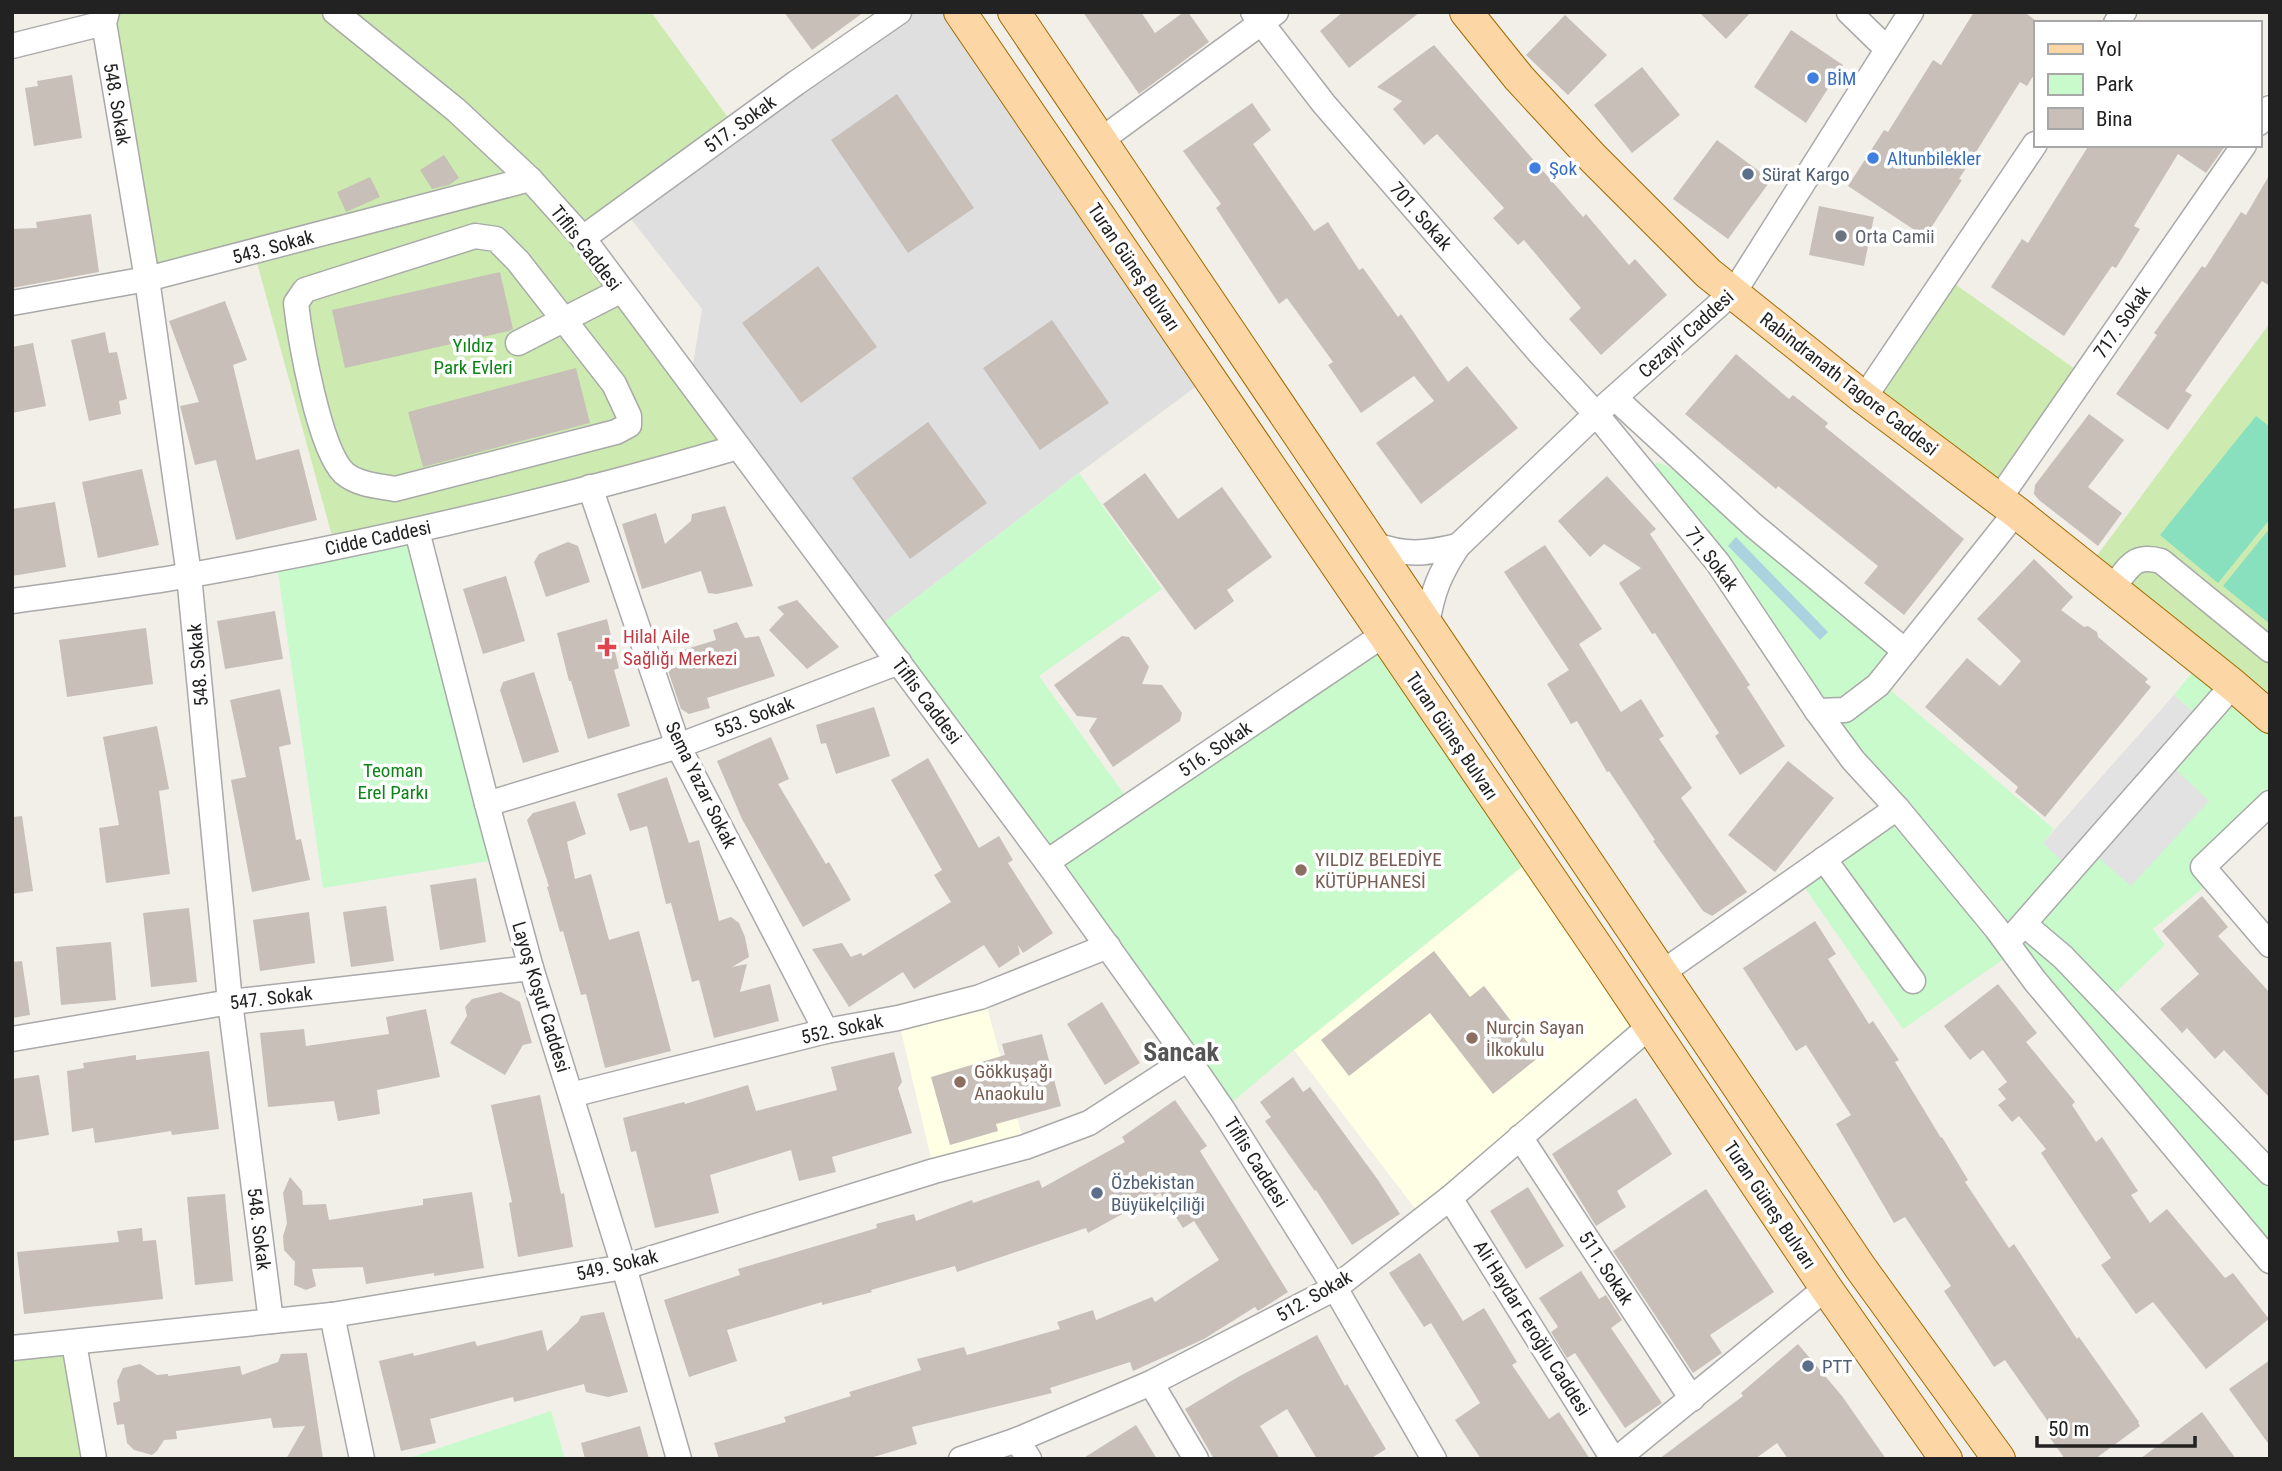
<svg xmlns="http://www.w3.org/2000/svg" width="2282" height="1471" viewBox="0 0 2282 1471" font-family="'Roboto Condensed',sans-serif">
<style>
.residential{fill:#e0dfdf}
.education{fill:#ffffe5}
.grass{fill:#cdebb0}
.park{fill:#c8facc}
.pitch{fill:#88e0be}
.parking{fill:#e2e2e2}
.water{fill:#aad3df}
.building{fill:#c7bfb8}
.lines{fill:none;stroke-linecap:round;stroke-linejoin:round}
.minor-casing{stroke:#a9a9a9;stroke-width:27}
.major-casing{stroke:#a06b00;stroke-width:34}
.minor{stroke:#fff;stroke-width:24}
.major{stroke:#fcd6a4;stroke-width:32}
.shop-dot{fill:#3f7fe0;stroke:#fff;stroke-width:2.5}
.service-dot{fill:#5c6f8a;stroke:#fff;stroke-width:2.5}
.worship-dot{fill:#6b7280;stroke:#fff;stroke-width:2.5}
.health-dot{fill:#e0444e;stroke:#fff;stroke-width:2.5}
.education-dot{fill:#8d6e63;stroke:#fff;stroke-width:2.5}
.labels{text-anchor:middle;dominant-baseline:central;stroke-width:7;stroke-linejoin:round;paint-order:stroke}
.shop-label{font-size:19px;fill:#366cbe;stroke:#fff;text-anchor:start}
.street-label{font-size:19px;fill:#222;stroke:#fff}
.service-label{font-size:19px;fill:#4e5e75;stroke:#fff;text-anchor:start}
.worship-label{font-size:19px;fill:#5b616d;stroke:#fff;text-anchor:start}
.park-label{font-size:19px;fill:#0c8416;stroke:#fff}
.health-label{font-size:19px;fill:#be3a42;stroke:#fff;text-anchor:start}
.education-label{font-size:19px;fill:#785e54;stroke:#fff;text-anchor:start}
.district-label{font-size:26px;font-weight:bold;fill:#555;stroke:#fff}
</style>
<rect width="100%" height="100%" fill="#f2efe9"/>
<path class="residential" d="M901,12H960L1209,377L1079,473L874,630L690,383L702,309L623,209Z"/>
<g class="education">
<path d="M1534,857L1649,1027L1423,1219L1294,1050Z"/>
<path d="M984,996L1025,1147L934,1171L898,1018Z"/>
</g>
<g class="grass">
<path d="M107,12H651L735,127L583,238L738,447L335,547L254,252L147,279Z"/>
<path d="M1945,277L2085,376L1999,500L1864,398Z"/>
<path d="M2270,323V717L2087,569Z"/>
<path d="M74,1343L93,1459H12V1348Z"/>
</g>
<g class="park">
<path d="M1657,462L1667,466L1752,525L1905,651L1881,682L2054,829L2043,843L2209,802L2166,761L2202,720L2174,695L2202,660L2270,717V803L2203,867L2213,880L2153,929L2165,945L2106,1002L2270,1173V1261L2014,952L1903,1029L1798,878L1896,809L1654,467Z"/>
<path d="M1079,473L1162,589L1039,676L1132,805L1383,635L1534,857L1294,1050L1223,1110L874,630Z"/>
<path d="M417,531L502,859L323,888L276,559Z"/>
<path d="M551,1411L565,1459H406Z"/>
</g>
<g class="pitch">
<path d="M2256,416L2270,427V519L2218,583L2160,535Z"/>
<path d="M2270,528V624L2223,586Z"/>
</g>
<path class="parking" d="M2174,695L2202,720L2167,761L2209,801L2131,886L2089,849L2071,870L2043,843Z"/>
<path class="water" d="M1736,537L1828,632L1820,640L1728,546Z"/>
<g class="building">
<path d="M784,12H864L812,50Z"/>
<path d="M1083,12H1141L1155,33L1184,12H1188L1209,42L1139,94Z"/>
<path d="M1343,12H1420L1349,68L1320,31Z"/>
<path d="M1699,12H1751L1726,39Z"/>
<path d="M1974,12H2024L2035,20V73L2027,86L2020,82L1959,179L1962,180L1925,237L1848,186L1884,130L1888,132L1933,60L1941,65Z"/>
<path d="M1565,15L1607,55L1568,95L1526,55Z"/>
<path d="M1791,30L1843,65L1806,123L1754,87Z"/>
<path d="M1434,45L1583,217L1586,214L1629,265L1635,259L1667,295L1601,355L1569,319L1581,308L1524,240L1518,245L1493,218L1504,208L1437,134L1424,145L1393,109L1402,101L1377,87Z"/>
<path d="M1642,67L1680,115L1632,153L1594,105Z"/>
<path d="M72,75L82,138L34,146L25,88L38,86L37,81Z"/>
<path d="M897,94L974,208L908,253L831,140Z"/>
<path d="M1252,103L1271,130L1253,144L1314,231L1328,222L1359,270L1363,268L1398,317L1401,314L1448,382L1467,366L1518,428L1421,504L1376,443L1434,401L1414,376L1361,413L1328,365L1333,362L1287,298L1279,304L1216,208L1221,204L1183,151Z"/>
<path d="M1717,140L1771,180L1728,239L1673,199Z"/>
<path d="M2089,145H2226L2206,173L2178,154L2134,226L2140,229L2116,268L2112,266L2064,336L1991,287L2022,239L2028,243Z"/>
<path d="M444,155L459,178L449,185L432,189L420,170Z"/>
<path d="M2270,174V286L2262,281L2185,391L2192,395L2168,430L2116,394L2157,335L2154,333L2202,266L2205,268L2241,212L2246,215Z"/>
<path d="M370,177L380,197L346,212L337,192Z"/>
<path d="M1819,206L1874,217L1864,266L1809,255Z"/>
<path d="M91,214L99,272L12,288V229L37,228L36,222Z"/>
<path d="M818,266L877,347L801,403L742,323Z"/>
<path d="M500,272L513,329L509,331L345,368L332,310Z"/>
<path d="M225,301L247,360L233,365L256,460L299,449L317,520L236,540L216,460L195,465L180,406L199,402L169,321Z"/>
<path d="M1052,320L1109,403L1040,450L983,368Z"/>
<path d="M105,332L109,353L117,352L127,399L119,401L121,414L89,421L71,340Z"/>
<path d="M33,343L46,406L12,413V347Z"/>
<path d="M1736,354L1789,399L1793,395L1828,423L1825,427L1964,539L1904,615L1864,583L1878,566L1778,486L1776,489L1685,414Z"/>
<path d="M576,368L590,423L423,467L408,412Z"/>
<path d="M2089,414L2124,440L2088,487L2122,513L2098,546L2039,500L2034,494L2035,485Z"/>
<path d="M928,422L987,503L910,559L852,478Z"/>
<path d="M142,469L159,545L98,558L82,482Z"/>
<path d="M1145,473L1178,519L1222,487L1272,557L1227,590L1234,601L1195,630L1103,504Z"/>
<path d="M1607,476L1656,529L1650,534L1750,685L1747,687L1785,746L1740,775L1715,736L1719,733L1655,633L1652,634L1619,583L1641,568L1604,544L1590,557L1558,521Z"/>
<path d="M55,502L66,567L12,576V509Z"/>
<path d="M725,506L753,586L717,594L708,593L701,571L642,589L622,524L656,513L665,544L691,521L692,514Z"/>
<path d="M568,542L578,546L590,582L546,597L534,562L539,554Z"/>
<path d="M1545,545L1602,629L1579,644L1621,712L1641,699L1664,736L1659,739L1692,788L1681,798L1747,892L1712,916L1703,911L1653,841L1655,840L1609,771L1607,772L1577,721L1571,724L1547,684L1569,670L1504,572Z"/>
<path d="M2034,559L2073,597L2061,610L2084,627L2088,626L2097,632L2098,637L2148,679L2145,682L2151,687L2045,817L2015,792L2018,787L1925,707L1967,658L2000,686L2021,661L1977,619Z"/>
<path d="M506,576L525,641L483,654L463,589Z"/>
<path d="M797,600L839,647L807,669L769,630L784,614L777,607Z"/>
<path d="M275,611L283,659L225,669L217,621Z"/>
<path d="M607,619L619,668L614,670L630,726L588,739L571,681H569L557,633Z"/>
<path d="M737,622L745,638L759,636L775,676L707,698L710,708L689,714L681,709L663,656L716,640L713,630Z"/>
<path d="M146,628L153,684L67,697L59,640Z"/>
<path d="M1122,636L1129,637L1149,667L1142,684L1162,685L1182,713L1180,721L1113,767L1089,731L1097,718L1077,716L1054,685Z"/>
<path d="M534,672L559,752L523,763L500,690L503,682Z"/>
<path d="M280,689L291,744L279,747L296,840L301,839L310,880L252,892L231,780L246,777L230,700Z"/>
<path d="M874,707L890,756L836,774L826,743L821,744L816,725Z"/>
<path d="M157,726L169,789L159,791L170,874L106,883L99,828L119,825L103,737Z"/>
<path d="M771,737L789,779L778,784L826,864L829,862L851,900L803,927L742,819L717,761Z"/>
<path d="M928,758L979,848L999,836L1013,860L1008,863L1053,933L1023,953L1018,945L1020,954L999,968L984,945L914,989L903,972L849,1007L812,949L842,943L851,957L861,953L863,956L951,902L934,875L942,870L891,780Z"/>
<path d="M1788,761L1834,798L1775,872L1728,835Z"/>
<path d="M667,777L689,843L699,840L719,921L731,917L739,923L745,937L749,957L732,967L747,964L740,992L770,984L779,1021L714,1038L699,980L692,982L671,903L666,904L647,826L630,831L617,794Z"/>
<path d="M575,801L586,834L567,842L575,879L591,874L609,940L639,931L671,1051L605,1068L586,994L581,995L563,931L560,932L547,887L549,886L527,820L533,813Z"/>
<path d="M22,816L33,891L12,894V817Z"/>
<path d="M476,878L486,942L440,950L430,885Z"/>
<path d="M2202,896L2228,927L2218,936L2270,993V1098L2224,1050L2215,1059L2187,1028L2182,1033L2160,1009L2199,974L2162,931Z"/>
<path d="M386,906L394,961L351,967L343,912Z"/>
<path d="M189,908L197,982L151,987L143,913Z"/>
<path d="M309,912L315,963L260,971L253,920Z"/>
<path d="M1815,921L1836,954L1828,959L1869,1024L1873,1021L1899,1060L1895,1062L1941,1138L1942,1137L1968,1180L1965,1182L2009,1248L2014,1244L2077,1339L2079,1337L2139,1422L2138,1423L2140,1426L2095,1459H2065L2048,1435L2054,1430L2005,1360L1994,1367L1944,1291L1951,1286L1905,1217L1894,1223L1836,1124L1851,1115L1806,1045L1796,1051L1743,968Z"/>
<path d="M111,942L116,1000L61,1005L56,947Z"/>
<path d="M1434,951L1470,997L1484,986L1539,1057L1493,1094L1430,1013L1349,1076L1321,1040Z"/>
<path d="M22,961L30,1015L12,1018V962Z"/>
<path d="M1998,984L2037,1033L2026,1042L2075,1102L2072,1105L2096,1142L2102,1137L2138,1191L2131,1195L2150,1223L2167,1209L2225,1278L2233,1273L2269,1319L2206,1369L2153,1302L2136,1314L2101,1265L2111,1258L2041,1153L2046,1149L2019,1116L2012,1122L1998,1105L2006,1099L1998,1089L2007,1082L1983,1050L1970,1060L1944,1026Z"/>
<path d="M501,992L520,1002L532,1043L523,1045L505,1075L450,1043L467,1016L465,1007L472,999Z"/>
<path d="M1102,1002L1140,1063L1105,1085L1067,1024Z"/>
<path d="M426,1009L440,1077L377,1090L380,1114L338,1121L334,1101L268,1107L260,1033L304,1029L306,1046L389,1034L386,1017Z"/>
<path d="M1042,1034L1061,1106L996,1124L998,1131L950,1145L931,1077L1005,1055L1002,1044Z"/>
<path d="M209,1051L219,1129L172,1135L171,1131L95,1143L93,1128L72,1132L67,1071L84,1068L83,1063L136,1055V1060Z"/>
<path d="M894,1052L902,1082L898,1088L912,1133L832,1157L836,1172L799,1181L791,1150L710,1175L719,1213L655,1228L636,1151L631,1152L623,1118L684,1102L685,1104L748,1085L756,1111L837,1090L831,1067Z"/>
<path d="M39,1075L49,1135L12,1141V1079Z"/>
<path d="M1293,1077L1303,1092L1310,1087L1378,1180L1400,1214L1352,1245L1316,1190L1315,1191L1265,1121L1271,1117L1260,1102Z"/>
<path d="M540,1095L561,1194L564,1193L573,1247L518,1257L509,1203L512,1202L491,1105Z"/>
<path d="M1636,1098L1672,1154L1617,1191L1626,1207L1596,1226L1552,1154Z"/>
<path d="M1175,1100L1207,1146L1200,1151L1288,1292L1258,1311L1255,1307L1204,1339L1133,1371L1130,1362L1050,1388L1052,1393L912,1427L917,1444L867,1459H719L714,1443L786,1422L784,1417L851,1396L849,1392L921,1370L917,1359L964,1347L967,1355L1060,1329L1057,1322L1093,1310L1096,1320L1152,1297L1155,1302L1219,1260L1194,1221L1183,1228L1160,1193L1088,1233L1086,1228L957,1272L955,1266L871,1290L872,1292L822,1305V1302L727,1330L737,1361L689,1377L664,1300L740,1275L738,1269L877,1228L876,1224L914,1214L916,1221L972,1200L973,1203L1039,1180L1042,1188L1125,1142L1122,1137Z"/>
<path d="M290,1177L302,1191L303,1205L326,1204L329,1220L423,1205V1199L472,1192L484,1268L434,1276V1273L366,1284L363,1267L312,1269L316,1286L306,1290L294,1285L295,1262L284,1250L283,1236L287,1223L283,1193Z"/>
<path d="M1528,1187L1564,1246L1526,1269L1490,1211Z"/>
<path d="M1706,1189L1774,1292L1710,1335L1722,1353L1693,1373L1613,1251Z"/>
<path d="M225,1194L233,1281L195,1285L187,1197Z"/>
<path d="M142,1228L143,1241L156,1240L163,1299L24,1314L17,1252L119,1242L117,1231Z"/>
<path d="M1420,1253L1463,1321L1484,1308L1517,1362L1512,1365L1549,1419L1559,1412L1590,1459H1481L1455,1420L1480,1403L1431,1323L1424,1327L1389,1273Z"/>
<path d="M1581,1271L1599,1299L1606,1295L1622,1320L1611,1328L1662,1403L1625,1428L1575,1353L1567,1358L1551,1332L1558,1327L1539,1298Z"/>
<path d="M604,1312L628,1392L608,1397L586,1392L584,1384L514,1402L513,1397L430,1419L436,1443L401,1451L379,1361L413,1353L414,1356L475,1341L477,1346L542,1330L547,1351L578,1322L581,1316Z"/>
<path d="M1317,1335L1345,1386L1347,1384L1386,1449L1370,1459H1317L1287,1409L1260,1426L1280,1459H1214L1185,1409L1238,1377Z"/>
<path d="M1798,1344L1842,1396L1886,1459H1788L1777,1443L1755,1459H1659L1743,1396L1741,1393Z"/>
<path d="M307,1353L323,1459H286L305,1426L273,1428L271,1418L176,1431L177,1439L164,1440L157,1451L152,1455L134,1450L127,1443L124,1424L117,1425L113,1403L120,1401L117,1381L123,1368L140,1364L157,1375L168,1374V1376L240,1366L242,1375L278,1362L281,1354Z"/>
<path d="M2270,1360V1446L2229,1389Z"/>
<path d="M2202,1412L2236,1459H2140Z"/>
<path d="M1136,1425L1157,1459H1082Z"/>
<path d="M640,1426L649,1459H585L581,1443Z"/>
</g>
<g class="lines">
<defs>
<g id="minor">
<path d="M107,12L104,23L147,279L189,575L230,1002L271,1321"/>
<path d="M335,12L456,110L530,179L583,238L1047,862L1188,1059L1223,1110L1335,1288L1434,1459"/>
<path d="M1253,12L1324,104L1538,351L1596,414L1718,563L1817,711L1853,760L1897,808L1996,928L2035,981L2270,1261"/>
<path d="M1849,12L1887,49"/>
<path d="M2116,23L2124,12"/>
<path d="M12,46L104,23"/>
<path d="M2259,123L2270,108"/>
<path d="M1101,140L1276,12"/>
<path d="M475,236L496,239L518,261L614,384L629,416V425L616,432L395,489C379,486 358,485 344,473C319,449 300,339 296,303L305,290Z"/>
<path d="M583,238L796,83L899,12"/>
<path d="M12,303L147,279L530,179"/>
<path d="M518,343L620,291"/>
<path d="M1615,398L1753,525L1905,651"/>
<path d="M1864,398L2035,144"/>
<path d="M590,487L678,746L826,1031"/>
<path d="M1999,499L2244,145"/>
<path d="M417,531L487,804L531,968L624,1267L679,1459"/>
<path d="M1373,544C1406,556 1424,554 1458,546"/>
<path d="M2112,588C2129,569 2132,553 2161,561L2270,650"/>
<path d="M12,601C72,593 132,585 191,575C375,542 558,500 738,447"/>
<path d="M1427,625C1432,592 1440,573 1458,546L1596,414L1732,293L1741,281L1911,12"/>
<path d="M1817,711L1845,710L1878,685L2016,512"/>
<path d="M2270,803L2203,867L2270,945"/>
<path d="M487,804L678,746L899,662"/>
<path d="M1824,859L1913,981"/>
<path d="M1047,862L1383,635"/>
<path d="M2024,924L2063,957L2270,1173"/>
<path d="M2013,936L2233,685"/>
<path d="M1663,972L1897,808"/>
<path d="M12,1039L230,1002L531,968"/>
<path d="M571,1095L826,1031L898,1018L980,997L1108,946"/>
<path d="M1520,1137L1692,1399"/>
<path d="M1450,1198L1613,1459"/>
<path d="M332,1315L362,1459"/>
<path d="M74,1343L94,1459"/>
<path d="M12,1348L332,1315L624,1267L934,1171L1025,1147L1089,1123L1188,1059"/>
<path d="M1151,1383L1196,1459"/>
<path d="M1017,1440L1029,1459"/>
<path d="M961,1459L1017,1440L1151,1383L1335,1288L1450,1198L1649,1027"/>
<path d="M1617,1459L1826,1288"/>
</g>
<g id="major">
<path d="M960,12L1603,956L1826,1288L1946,1459"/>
<path d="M1014,12L1860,1267L1999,1459"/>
<path d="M1466,12L1519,78L1593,158L1708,273L1864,398L2016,512L2233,685L2270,717"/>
</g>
</defs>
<use href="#minor" class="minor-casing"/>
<use href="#major" class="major-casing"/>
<use href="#minor" class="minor"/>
<use href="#major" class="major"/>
</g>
<g class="shop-dot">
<circle cx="1813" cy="78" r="7"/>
<circle cx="1873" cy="158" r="7"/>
<circle cx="1535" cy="168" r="7"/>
</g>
<g class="service-dot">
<circle cx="1748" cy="174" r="7"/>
<circle cx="1097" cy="1193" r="7"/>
<circle cx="1808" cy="1366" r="7"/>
</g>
<circle class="worship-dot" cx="1841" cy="236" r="7"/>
<path class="health-dot" d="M603.5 636.5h7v7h7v7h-7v7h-7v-7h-7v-7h7z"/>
<g class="education-dot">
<circle cx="1301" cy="870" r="7"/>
<circle cx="1472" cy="1038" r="7"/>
<circle cx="960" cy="1082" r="7"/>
</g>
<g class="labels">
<g class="shop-label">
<text x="1827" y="78">BİM</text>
<text x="1887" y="158">Altunbilekler</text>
<text x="1549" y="168">Şok</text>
</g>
<g class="street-label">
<text transform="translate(117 104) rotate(80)">548. Sokak</text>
<text transform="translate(740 124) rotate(-36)">517. Sokak</text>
<text transform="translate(1421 216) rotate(49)">701. Sokak</text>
<text transform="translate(273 247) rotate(-15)">543. Sokak</text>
<text transform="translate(586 248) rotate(52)">Tiflis Caddesi</text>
<text transform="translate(1134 267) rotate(56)">Turan Güneş Bulvarı</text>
<text transform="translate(2122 322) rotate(-55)">717. Sokak</text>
<text transform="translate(1686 334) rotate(-42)">Cezayir Caddesi</text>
<text transform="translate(1849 384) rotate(38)">Rabindranath Tagore Caddesi</text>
<text transform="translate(378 538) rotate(-12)">Cidde Caddesi</text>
<text transform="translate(1712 559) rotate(53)">71. Sokak</text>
<text transform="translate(198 665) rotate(-95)">548. Sokak</text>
<text transform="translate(927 701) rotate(53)">Tiflis Caddesi</text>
<text transform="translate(754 717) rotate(-21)">553. Sokak</text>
<text transform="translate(1452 736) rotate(56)">Turan Güneş Bulvarı</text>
<text transform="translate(1215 749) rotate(-34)">516. Sokak</text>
<text transform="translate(701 785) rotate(64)">Sema Yazar Sokak</text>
<text transform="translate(541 997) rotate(73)">Layoş Koşut Caddesi</text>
<text transform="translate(271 998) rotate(-7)">547. Sokak</text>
<text transform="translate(842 1029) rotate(-12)">552. Sokak</text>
<text transform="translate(1256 1162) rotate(58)">Tiflis Caddesi</text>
<text transform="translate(1770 1205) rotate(56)">Turan Güneş Bulvarı</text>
<text transform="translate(259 1229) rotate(83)">548. Sokak</text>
<text transform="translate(617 1265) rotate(-13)">549. Sokak</text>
<text transform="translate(1606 1268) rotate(57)">511. Sokak</text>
<text transform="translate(1314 1296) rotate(-30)">512. Sokak</text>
<text transform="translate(1532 1328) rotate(58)">Ali Haydar Feroğlu Caddesi</text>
</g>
<g class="service-label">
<text x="1762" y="174">Sürat Kargo</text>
<text x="1111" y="1182">Özbekistan<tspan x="1111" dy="22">Büyükelçiliği</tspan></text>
<text x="1822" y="1366">PTT</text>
</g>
<g class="worship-label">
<text x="1855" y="236">Orta Camii</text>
</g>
<g class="park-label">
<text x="473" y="345">Yıldız<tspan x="473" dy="22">Park Evleri</tspan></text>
<text x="393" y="770">Teoman<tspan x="393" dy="22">Erel Parkı</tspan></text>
</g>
<g class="health-label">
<text x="623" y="636">Hilal Aile<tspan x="623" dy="22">Sağlığı Merkezi</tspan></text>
</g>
<g class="education-label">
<text x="1315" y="859">YILDIZ BELEDİYE<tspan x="1315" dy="22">KÜTÜPHANESİ</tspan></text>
<text x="1486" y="1027">Nurçin Sayan<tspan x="1486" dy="22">İlkokulu</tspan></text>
<text x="974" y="1071">Gökkuşağı<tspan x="974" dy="22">Anaokulu</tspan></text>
</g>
<g class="district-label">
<text x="1181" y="1052">Sancak</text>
</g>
</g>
<rect width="2282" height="1471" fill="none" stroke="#222222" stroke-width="28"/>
<rect x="2034" y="21" width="228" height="126" fill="#ffffff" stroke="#a7a7a7" stroke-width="2"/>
<rect x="2048" y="44" width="35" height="10" fill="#fcd6a4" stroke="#a7a7a7" stroke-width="2"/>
<text x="2096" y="56" font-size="21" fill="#222222">Yol</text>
<rect x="2048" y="74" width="35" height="21" fill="#c8facc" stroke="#a7a7a7" stroke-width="2"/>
<text x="2096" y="91" font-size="21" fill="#222222">Park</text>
<rect x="2048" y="108" width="35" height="21" fill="#c7bfb8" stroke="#a7a7a7" stroke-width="2"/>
<text x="2096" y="126" font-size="21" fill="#222222">Bina</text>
<path d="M2037 1436v10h158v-10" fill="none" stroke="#222222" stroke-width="3.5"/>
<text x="2048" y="1436" font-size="21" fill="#222222" stroke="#ffffff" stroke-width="5" paint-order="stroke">50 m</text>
</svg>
